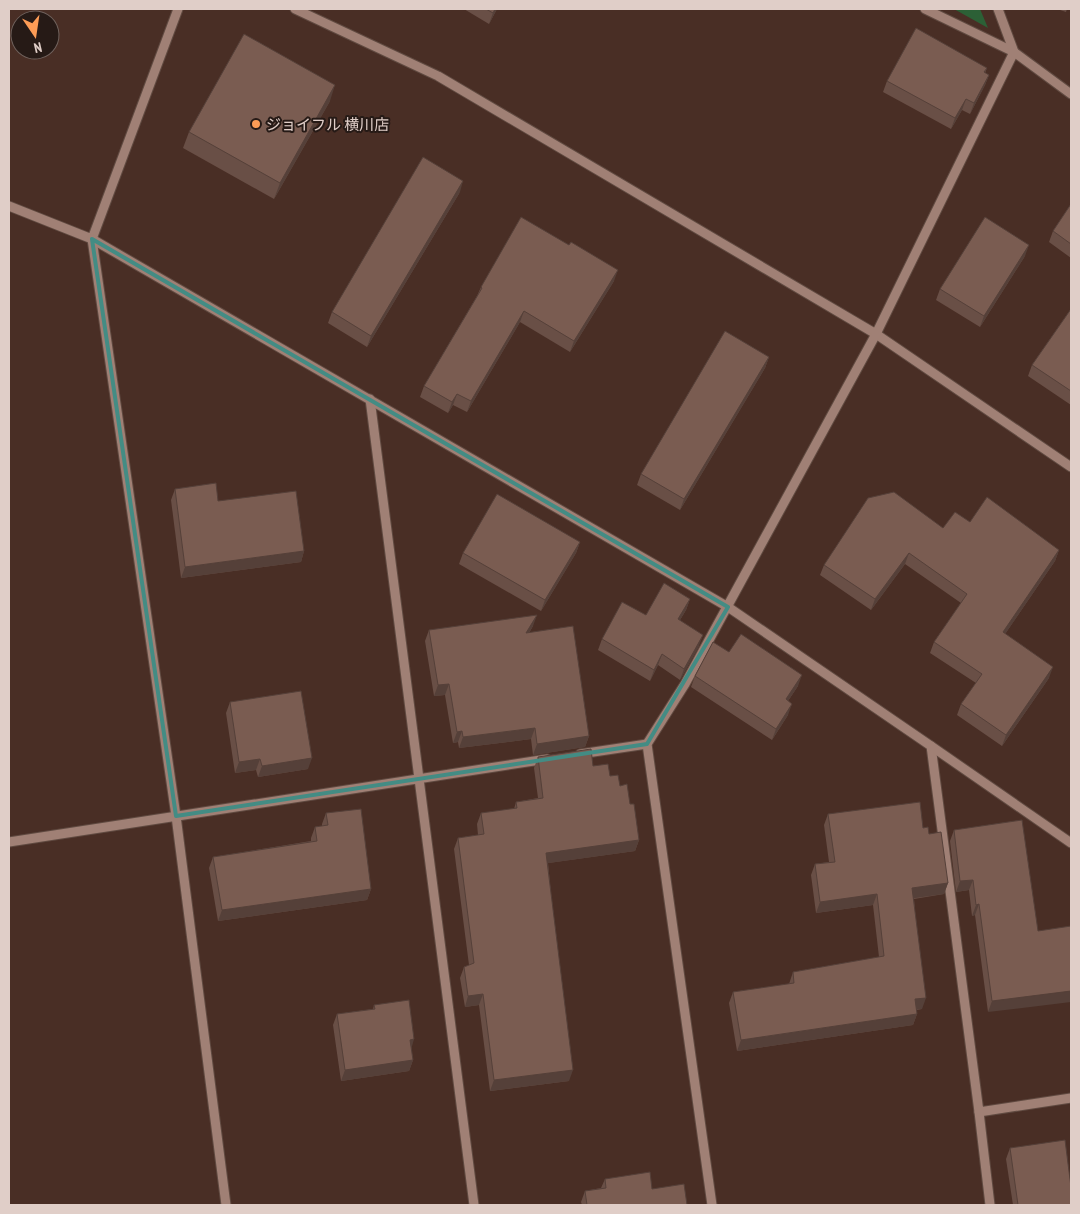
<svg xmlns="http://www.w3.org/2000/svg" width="1080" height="1214" viewBox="0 0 1080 1214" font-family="'PT Sans Narrow','Noto Sans JP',sans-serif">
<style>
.green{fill:#2c6036}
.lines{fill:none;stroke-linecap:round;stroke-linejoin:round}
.minor-casing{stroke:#604a41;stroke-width:11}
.minor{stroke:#a08075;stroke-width:9}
.wall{fill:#694f46}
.shaded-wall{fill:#554039}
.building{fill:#7a5c51;stroke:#554039}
.marked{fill:none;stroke:#438c84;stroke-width:4;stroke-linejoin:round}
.poi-dot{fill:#fd9c56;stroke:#261a16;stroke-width:2}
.labels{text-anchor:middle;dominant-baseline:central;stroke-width:4;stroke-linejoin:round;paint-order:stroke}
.poi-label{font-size:15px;fill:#e0cec8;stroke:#261a16;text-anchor:start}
</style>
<rect width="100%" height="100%" fill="#492e25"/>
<path class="green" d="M954,9H980L988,28Z"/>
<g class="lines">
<defs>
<g id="minor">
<path d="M295,9L438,76L876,334L1071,467"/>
<path d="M925,9L1014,52L1071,94"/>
<path d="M9,206L92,239L178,9"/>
<path d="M92,239L728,607L931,746L979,1112L1071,1098"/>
<path d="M92,239L176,816L226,1205"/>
<path d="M370,399L474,1205"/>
<path d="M931,746L1071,843"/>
<path d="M580,754L647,744"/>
<path d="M9,842L547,759"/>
<path d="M979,1112L990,1205"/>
<path d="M712,1205L647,744L685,684L876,334L1014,52L998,9"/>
</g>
</defs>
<use href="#minor" class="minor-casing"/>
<use href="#minor" class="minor"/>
</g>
<g class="wall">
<path d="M464,9H497L489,24Z"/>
<path d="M1057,9H1067L1066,12Z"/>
<path d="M987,68L985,73L989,75L985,85L970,114L962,110L951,129L883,92L887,81Z"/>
<path d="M330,101L274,199L183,148L189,132Z"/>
<path d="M460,192L367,347L328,323L332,312Z"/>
<path d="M1071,204V258L1049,242L1053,231Z"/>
<path d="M1025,256L980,327L936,300L940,289Z"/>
<path d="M614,281L570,352L520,322L467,412L453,405L448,413L420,397L424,386L477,296L481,287Z"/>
<path d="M1071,309V405L1028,376L1032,365Z"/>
<path d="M769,357L765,368L680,510L637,485L641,474Z"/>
<path d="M175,489L218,501L304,551L301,562L181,578L171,500Z"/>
<path d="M970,522L1059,550L1055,561L1005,634L1049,678L1002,746L957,715L961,704L976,683L930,653L934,642L961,603L905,564L871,610L820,575L824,565L943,528Z"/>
<path d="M580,542L576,553L541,611L459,564L463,553Z"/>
<path d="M690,599L686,610L680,620L699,646L680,680L658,665L650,681L598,650L602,639L646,615Z"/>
<path d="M533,626L529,633L589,736L585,747L533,755L531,739L459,748L458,742L453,743L445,695L434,696L425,641L429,630Z"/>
<path d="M729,652L798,686L788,701V715L772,740L691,687L695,676Z"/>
<path d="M230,702L308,769L258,777L256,770L235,773L226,713Z"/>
<path d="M538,757L593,766L610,776L620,786L630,804L639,840L635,851L548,863L569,1081L490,1091L479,1005L465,1007L460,978L464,967L469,965L454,849L458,838L478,835L477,824L481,813L514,809L516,802L538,798L534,768Z"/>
<path d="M326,813L371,889L367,900L218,921L209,868L213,857L311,841V838L315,827L322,826V824Z"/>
<path d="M828,814L923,828L929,834L948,883L944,894L914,899L922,1009L917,1010V1014L913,1025L737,1051L729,1003L733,992L789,984L793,972L879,957L873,905L816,913L811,875L815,864L829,862L824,825Z"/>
<path d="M954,830L1038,931L988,1012L975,915L972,916L969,890L956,892L950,841Z"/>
<path d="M374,1005L411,1048L413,1060L409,1071L341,1081L333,1025L337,1014L373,1009Z"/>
<path d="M1010,1148L1071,1205H1013L1006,1159Z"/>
<path d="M605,1179L652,1189L687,1205H582L581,1202L585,1191L601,1188Z"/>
</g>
<g class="shaded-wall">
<path d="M495,9H497L489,24L493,13Z"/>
<path d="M989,75L985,85L970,114L974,103Z"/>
<path d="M335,85L330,101L274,199L280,183Z"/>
<path d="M966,99L962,110L951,129L955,118Z"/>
<path d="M463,181L460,192L367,347L371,336Z"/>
<path d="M1029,245L1025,256L980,327L984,316Z"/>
<path d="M618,270L614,281L570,352L574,341Z"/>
<path d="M524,311L520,322L467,412L471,401Z"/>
<path d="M769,357L765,368L680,510L684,499Z"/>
<path d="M457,394L453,405L448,413L452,402Z"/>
<path d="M580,542L576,553L541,611L545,600Z"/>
<path d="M1059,550L1055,561L999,643L1003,632Z"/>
<path d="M304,551L301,562L181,578L185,567Z"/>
<path d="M909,553L905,564L871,610L875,599Z"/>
<path d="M690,599L686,610L674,630L678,619Z"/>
<path d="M537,615L533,626L522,644L526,633Z"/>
<path d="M703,635L699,646L680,680L684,669Z"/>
<path d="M662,654L658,665L650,681L654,670Z"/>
<path d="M1053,667L1049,678L1002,746L1006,735Z"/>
<path d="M802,675L798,686L782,710L786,699Z"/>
<path d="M449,684L445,695L434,696L438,685Z"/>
<path d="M792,704L788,715L772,740L776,729Z"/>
<path d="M535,728L531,739L459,748L463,737Z"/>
<path d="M462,731L458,742L453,743L457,732Z"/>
<path d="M589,736L585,747L533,755L537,744Z"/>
<path d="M312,758L308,769L258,777L262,766Z"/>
<path d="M260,759L256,770L235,773L239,762Z"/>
<path d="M639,840L635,851L542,864L546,853Z"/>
<path d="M973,880L969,890L956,892L960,881Z"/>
<path d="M948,883L944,894L908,899L912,888Z"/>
<path d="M371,889L367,900L218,921L222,910Z"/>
<path d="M877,894L873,905L816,913L820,902Z"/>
<path d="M979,904L975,915L972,916L976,905Z"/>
<path d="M1071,991V1002L988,1012L992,1001Z"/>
<path d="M483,994L479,1005L465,1007L468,996Z"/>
<path d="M926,998L922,1009L911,1010L915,999Z"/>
<path d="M917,1014L913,1025L737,1051L741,1040Z"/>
<path d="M414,1039L411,1050L410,1040Z"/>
<path d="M413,1060L409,1071L341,1081L345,1070Z"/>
<path d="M573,1070L569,1081L490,1091L494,1080Z"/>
</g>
<g class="building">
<path d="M486,9H495L493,13Z"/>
<path d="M916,28L987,68L984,72L989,75L974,103L966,99L955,118L887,81Z"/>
<path d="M244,34L335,85L280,183L189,132Z"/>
<path d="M423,157L463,181L371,336L332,312Z"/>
<path d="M1071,204V244L1053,231Z"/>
<path d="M521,217L569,245L571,242L618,270L574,341L524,311L471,401L457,394L452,402L424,386L482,288L481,287Z"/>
<path d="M985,217L1029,245L984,316L940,289Z"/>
<path d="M1071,309V391L1032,365Z"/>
<path d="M725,331L769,357L684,499L641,474Z"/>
<path d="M216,483L218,501L296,491L304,551L185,567L175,489Z"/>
<path d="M894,492L943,528L955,512L970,522L987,497L1059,550L1003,632L1053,667L1006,735L961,704L982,674L934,642L967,594L909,553L875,599L824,565L868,498Z"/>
<path d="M497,494L580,542L545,600L463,553Z"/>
<path d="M664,583L690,599L678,619L703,635L684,669L662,654L654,670L602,639L622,602L646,615Z"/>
<path d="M537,615L526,633L573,626L589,736L537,744L535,728L463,737L462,731L457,732L449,684L438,685L429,630Z"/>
<path d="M741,634L802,675L786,699L792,704L776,729L695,676L713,642L729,652Z"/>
<path d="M301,691L312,758L262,766L260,759L239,762L230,702Z"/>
<path d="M591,749L593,766L608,764L610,776L618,775L620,786L627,784L630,804H634L639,840L546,853L573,1070L494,1080L483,994L468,996L464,967L474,963L458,838L484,834L481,813L517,808L516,802L543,798L538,757Z"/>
<path d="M920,802L923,828L928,827L929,834L941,832L948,883L912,888L926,998L915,999L917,1014L741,1040L733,992L794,983L793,972L884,956L877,894L820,902L815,864L835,862L828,814Z"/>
<path d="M361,809L371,889L222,910L213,857L317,841L315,827L328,825L326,813Z"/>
<path d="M1022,820L1038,931L1071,926V991L992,1001L979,904L976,905L973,880L960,881L954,830Z"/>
<path d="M409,1000L414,1039L410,1040L413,1060L345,1070L337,1014L375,1009L374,1005Z"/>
<path d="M1065,1140L1071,1187V1205H1018L1010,1148Z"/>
<path d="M650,1172L652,1189L684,1184L687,1205H587L585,1191L606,1188L605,1179Z"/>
</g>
<path class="marked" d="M92,239L728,607L647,744L176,816Z"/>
<circle class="poi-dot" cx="256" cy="124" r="5"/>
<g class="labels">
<g class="poi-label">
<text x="266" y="124">ジョイフル 横川店</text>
</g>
</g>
<rect width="1080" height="1214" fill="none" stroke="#e0cec8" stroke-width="20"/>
<g transform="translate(35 35) rotate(167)"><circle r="24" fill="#261a16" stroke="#70625d"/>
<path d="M0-4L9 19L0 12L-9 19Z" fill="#fd9c56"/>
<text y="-8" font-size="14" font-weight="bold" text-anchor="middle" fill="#e0cec8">N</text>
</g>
</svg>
